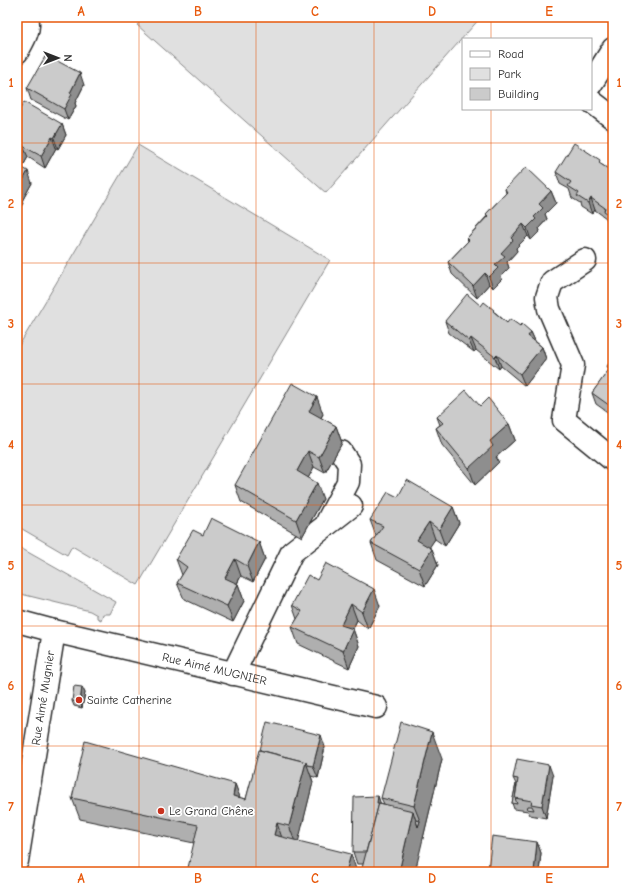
<svg xmlns="http://www.w3.org/2000/svg" width="630" height="889" viewBox="0 0 630 889" font-family="'Comic Neue',sans-serif">
<style>
.green{fill:#e0e0e0;stroke:#868686}
.lines{fill:none;stroke-linecap:round;stroke-linejoin:round}
.minor-casing{stroke:#2b2b2b;stroke-width:25}
.minor{stroke:#fff;stroke-width:22}
.wall{fill:#afafaf;stroke:#2b2b2b}
.shaded-wall{fill:#8e8e8e;stroke:#2b2b2b}
.building{fill:#cbcbcb;stroke:#2b2b2b}
.grid{fill:none;stroke:#e8590c;stroke-width:1;stroke-opacity:0.55}
.poi-dot{fill:#c8321e;stroke:#fff;stroke-width:1.5}
.labels{text-anchor:middle;dominant-baseline:central;stroke-width:3.5;stroke-linejoin:round;paint-order:stroke}
.street-label{font-size:12px;fill:#2b2b2b;stroke:#fff}
.poi-label{font-size:12px;fill:#2b2b2b;stroke:#fff;text-anchor:start}
.neatline{fill:none;stroke:#e8590c;stroke-width:1.5}
.grid-label{font-size:13px;text-anchor:middle;font-weight:bold;fill:#e8590c}
</style>
<rect width="100%" height="100%" fill="#fff"/>
<filter id="ink" filterUnits="userSpaceOnUse"><feTurbulence type="fractalNoise" baseFrequency=".025" numOctaves="2"/><feDisplacementMap in="SourceGraphic" scale="8" xChannelSelector="R" yChannelSelector="G"/><feConvolveMatrix kernelMatrix="1 2 1 2 8 2 1 2 1" color-interpolation-filters="sRGB"/></filter>
<g filter="url(#ink)">
<g class="green">
<path d="M144,17H481L326,193L137,25Z"/>
<path d="M138,145L330,260L138,585L72,546L67,555L17,526V349Z"/>
<path d="M17,546L116,602L110,614H103L101,620L97,618V615L90,611L17,593Z"/>
</g>
<g class="lines">
<defs>
<g id="minor">
<path d="M17,52C23,41 31,30 27,17"/>
<path d="M591,84L613,49"/>
<path d="M591,101L613,118"/>
<path d="M585,260L552,282L547,297L549,309L573,365L564,420L613,460"/>
<path d="M328,520L348,482L349,464L341,452"/>
<path d="M17,621L54,631L17,861"/>
<path id="s1" d="M54,631L376,707"/>
<path d="M233,674L292,552L351,506"/>
</g>
</defs>
<use href="#minor" class="minor-casing"/>
<use href="#minor" class="minor"/>
</g>
<g class="wall">
<path d="M84,85L75,103L76,106L68,120L31,100L27,88Z"/>
<path d="M17,114L62,124L66,135L58,149L56,148L45,168L28,157L23,166L19,164V166L32,183L22,201L23,203L17,214Z"/>
<path d="M602,165L613,172V225L608,222L606,218L595,210L592,214L581,207L580,203L572,198L569,189L560,184L556,172Z"/>
<path d="M505,189L551,191L556,203L545,214L547,219L539,228L540,231L531,240L528,236L516,248L517,251L507,262L509,268L501,276L502,279L493,288L489,284L477,298L452,274L448,262L468,241L467,238L487,216L486,214L506,193Z"/>
<path d="M481,306L496,313L507,323L520,326L531,332L535,341L542,347L546,359L525,386L501,366L499,369L476,350L474,352L449,333L445,321Z"/>
<path d="M613,359V416L596,404L592,393L609,370L607,366Z"/>
<path d="M480,406L509,424L515,440L496,457L499,462L475,485L442,445L436,428L440,425L437,417Z"/>
<path d="M323,414L321,418L336,426L342,443L325,473L314,467L308,478L323,499L302,537L241,502L235,485Z"/>
<path d="M398,497L453,507L459,523L445,546L435,539L429,547L432,549L438,565L425,586L377,560L371,543L376,536L370,520Z"/>
<path d="M203,535L259,542L265,559L253,582L241,576L237,584H238L244,601L233,622L184,599L177,583L182,575L176,559Z"/>
<path d="M317,580L380,606L368,629L357,620L353,629L359,646L349,668L298,644L292,627L297,619L292,605Z"/>
<path d="M82,687L85,693L82,708L74,706L72,701Z"/>
<path d="M325,747L318,778L311,776L313,782L298,841L194,843L80,819L72,798L235,784L240,798L246,799L260,750Z"/>
<path d="M442,759L423,838L364,864H357L353,852L378,796L380,803L384,804L381,798Z"/>
<path d="M553,776L546,818L530,815L528,811L514,809L512,803L516,784L513,778Z"/>
<path d="M537,842L541,853L539,872H489L488,870Z"/>
</g>
<g class="shaded-wall">
<path d="M80,73L84,85L75,103L76,106L68,120L64,109L70,93Z"/>
<path d="M62,124L66,135L58,149L54,138Z"/>
<path d="M52,137L56,148L45,168L41,156Z"/>
<path d="M23,146L28,157L23,166L18,154Z"/>
<path d="M17,157L19,164L17,169Z"/>
<path d="M28,171L32,183L22,201L23,203L17,214V191Z"/>
<path d="M551,191L556,203L545,214L547,219L539,228L540,231L531,240L527,228L539,204Z"/>
<path d="M591,198L595,210L592,214L588,203Z"/>
<path d="M523,224L528,236L516,248L517,251L507,262L509,268L501,276L502,279L493,288L489,277L501,253L511,238Z"/>
<path d="M485,273L489,284L477,298L473,286Z"/>
<path d="M531,332L536,343L528,336Z"/>
<path d="M471,338L476,350L474,352L469,341Z"/>
<path d="M542,347L546,359L525,386L520,374Z"/>
<path d="M497,355L501,366L499,369L495,357Z"/>
<path d="M317,397L323,414L315,428L309,411Z"/>
<path d="M509,424L515,440L496,457L499,462L475,485L469,468L490,441Z"/>
<path d="M336,426L342,443L325,473L319,457Z"/>
<path d="M308,451L314,467L303,488L297,471Z"/>
<path d="M317,483L323,499L302,537L296,520Z"/>
<path d="M453,507L459,523L445,546L439,530Z"/>
<path d="M429,522L435,539L423,557L417,540Z"/>
<path d="M259,542L265,559L253,582L247,566Z"/>
<path d="M432,549L438,565L425,586L419,569Z"/>
<path d="M235,559L241,576L231,594L225,578Z"/>
<path d="M238,584L244,601L233,622L227,606Z"/>
<path d="M374,589L380,606L368,629L362,612Z"/>
<path d="M351,604L357,620L347,641L341,625Z"/>
<path d="M353,629L359,646L349,668L343,651Z"/>
<path d="M82,687L85,693L82,708L80,702Z"/>
<path d="M432,732L442,759L415,872H399L413,811L418,827L420,821L414,806Z"/>
<path d="M321,735L325,747L318,778L313,766Z"/>
<path d="M306,762L313,782L297,847L289,826Z"/>
<path d="M549,765L553,776L546,818L542,806Z"/>
<path d="M235,784L243,805L233,796Z"/>
<path d="M378,796L382,808L377,803Z"/>
<path d="M277,823L284,844L274,835Z"/>
<path d="M537,842L541,853L539,872H534Z"/>
<path d="M351,854L357,872H346Z"/>
</g>
<g class="building">
<path d="M46,55L80,73L70,93L72,94L64,109L27,88Z"/>
<path d="M24,102L62,124L54,138L52,137L41,156L23,146L18,154H17V114Z"/>
<path d="M574,143L600,160L599,163L613,172V217L604,211L605,208L591,198L588,203L577,196L579,193L568,186L571,182L556,172Z"/>
<path d="M17,165L28,171L17,191L19,192L17,195Z"/>
<path d="M526,167L551,191L539,204L543,208L534,217L536,219L527,228L523,224L511,238L513,240L501,253L505,256L495,265L498,268L489,277L485,273L473,286L448,262L469,240L467,238L488,216L486,214L507,192L505,189Z"/>
<path d="M467,294L481,306L484,302L494,310L493,311L507,323L510,319L520,326L522,324L531,332L528,336L542,347L520,374L497,355L495,357L471,338L469,341L445,321Z"/>
<path d="M613,359V408L592,393L610,368L607,366Z"/>
<path d="M292,383L317,397L309,411L336,426L319,457L308,451L297,471L317,483L296,520L235,485Z"/>
<path d="M466,390L480,406L488,398L509,424L490,441L493,446L469,468L436,428L443,423L437,417Z"/>
<path d="M407,480L453,507L439,530L429,522L417,540L432,549L419,569L371,543L383,526L370,520L388,492L398,497Z"/>
<path d="M211,518L259,542L247,566L235,559L225,578L238,584L227,606L177,583L187,567L176,559L193,530L203,535Z"/>
<path d="M326,563L374,589L362,612L351,604L341,625L353,629L343,651L292,627L302,611L292,605L308,575L317,580Z"/>
<path d="M74,686L82,687L80,702L72,701Z"/>
<path d="M267,722L321,735L313,766L307,765L306,762L260,750Z"/>
<path d="M401,722L432,732L414,806L381,798Z"/>
<path d="M85,741L235,784L233,796L246,799L259,750L306,762L289,826L277,823L274,835L351,854L346,872H187L198,825L72,798Z"/>
<path d="M517,759L549,765L542,806L531,804L532,801L515,798L518,779L513,778Z"/>
<path d="M516,784H517L515,798L517,804L512,803Z"/>
<path d="M378,796L377,803H379L366,852H353L354,797Z"/>
<path d="M379,803L413,811L399,872H361Z"/>
<path d="M528,806H532L534,810L527,809Z"/>
<path d="M416,820L420,821L418,827Z"/>
<path d="M492,836L537,842L534,872H510L488,870Z"/>
</g>
</g>
<path class="grid" d="M139,17V872M256,17V872M374,17V872M491,17V39M491,109V872M17,143H613M17,263H613M17,384H613M17,505H613M17,626H613M17,746H613"/>
<g class="poi-dot">
<circle cx="79" cy="700" r="4"/>
<circle cx="161" cy="811" r="4"/>
</g>
<g class="labels">
<g class="street-label">
<text stroke="none"><textPath href="#s1" startOffset="165">Rue Aimé MUGNIER</textPath></text>
<text transform="translate(43 698) rotate(-81)">Rue Aimé Mugnier</text>
</g>
<g class="poi-label">
<text x="87" y="700">Sainte Catherine</text>
<text x="169" y="811">Le Grand Chêne</text>
</g>
</g>
<rect width="630" height="889" fill="none" stroke="#fff" stroke-width="44"/>
<rect x="462" y="38" width="130" height="72" fill="#ffffff" stroke="#aaaaaa"/>
<rect x="470" y="51" width="20" height="6" fill="#ffffff" stroke="#aaaaaa"/>
<text x="498" y="58" font-size="12" fill="#2b2b2b">Road</text>
<rect x="470" y="68" width="20" height="12" fill="#e0e0e0" stroke="#aaaaaa"/>
<text x="498" y="78" font-size="12" fill="#2b2b2b">Park</text>
<rect x="470" y="88" width="20" height="12" fill="#cbcbcb" stroke="#aaaaaa"/>
<text x="498" y="98" font-size="12" fill="#2b2b2b">Building</text>
<g transform="translate(58 58) rotate(90)" stroke="#ffffff" stroke-width="3" paint-order="stroke">
<path d="M0-3L7 15L0 10L-7 15Z" fill="#2b2b2b"/>
<text y="-6" font-size="11" font-weight="bold" text-anchor="middle" fill="#2b2b2b">N</text>
</g>
<rect x="22" y="22" width="586" height="845" class="neatline"/>
<g class="grid-label">
<text x="81" y="16">A</text>
<text x="198" y="16">B</text>
<text x="315" y="16">C</text>
<text x="432" y="16">D</text>
<text x="549" y="16">E</text>
<text x="11" y="87">1</text>
<text x="619" y="87">1</text>
<text x="11" y="208">2</text>
<text x="619" y="208">2</text>
<text x="11" y="328">3</text>
<text x="619" y="328">3</text>
<text x="11" y="449">4</text>
<text x="619" y="449">4</text>
<text x="11" y="570">5</text>
<text x="619" y="570">5</text>
<text x="11" y="690">6</text>
<text x="619" y="690">6</text>
<text x="11" y="811">7</text>
<text x="619" y="811">7</text>
<text x="81" y="883">A</text>
<text x="198" y="883">B</text>
<text x="315" y="883">C</text>
<text x="432" y="883">D</text>
<text x="549" y="883">E</text>
</g>
</svg>
